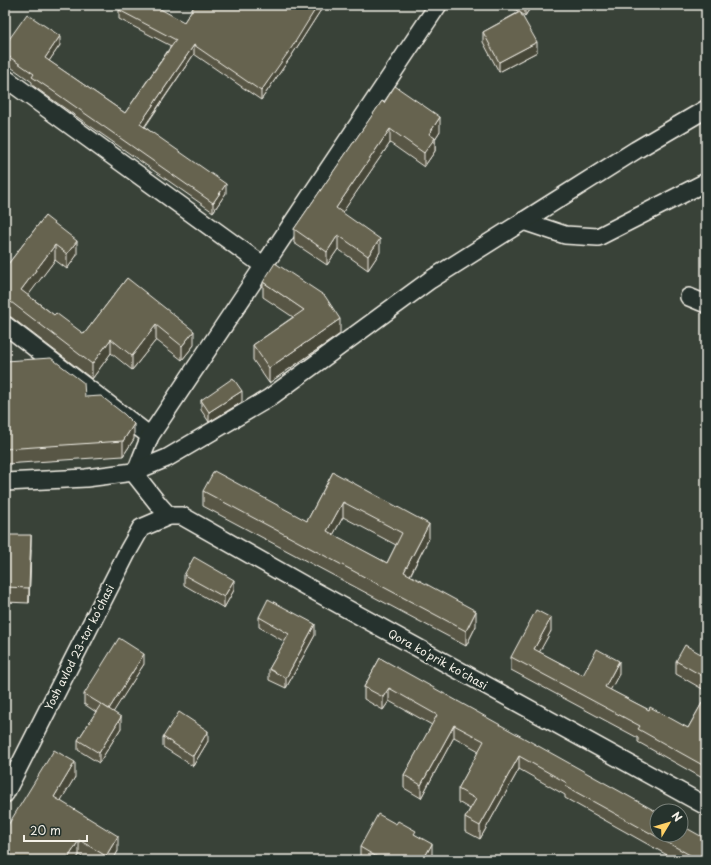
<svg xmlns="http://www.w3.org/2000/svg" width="711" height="865" viewBox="0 0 711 865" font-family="'Playpen Sans',sans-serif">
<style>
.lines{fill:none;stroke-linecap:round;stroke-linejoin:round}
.street-casing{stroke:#f4f1e8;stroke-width:20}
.street{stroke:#26332d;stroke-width:17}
.wall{fill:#585645;stroke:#f4f1e8;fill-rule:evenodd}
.shaded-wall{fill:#474638;stroke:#f4f1e8}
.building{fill:#666450;stroke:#f4f1e8;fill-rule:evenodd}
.labels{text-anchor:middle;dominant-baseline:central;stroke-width:4;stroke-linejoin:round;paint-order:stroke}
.street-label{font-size:11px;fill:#f4f1e8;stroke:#26332d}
</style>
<rect width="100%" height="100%" fill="#394238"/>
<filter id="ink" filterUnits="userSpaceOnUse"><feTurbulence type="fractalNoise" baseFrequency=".025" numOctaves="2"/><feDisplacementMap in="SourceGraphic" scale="8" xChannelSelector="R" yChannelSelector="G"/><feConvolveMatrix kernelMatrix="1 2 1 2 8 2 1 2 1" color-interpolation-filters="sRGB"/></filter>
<g filter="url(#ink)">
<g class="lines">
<defs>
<g id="street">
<path d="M5,78L264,266"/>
<path d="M523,221L565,235L598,237L706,182"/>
<path d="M689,297L706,304"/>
<path d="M5,325L150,436"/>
<path d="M137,469L150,436L438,5"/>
<path d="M133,472L159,505L169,516"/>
<path d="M5,482L86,478L133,472L167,458L269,398L430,280L636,150L706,109"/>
<path d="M5,794L128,551L141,528L169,516H182L309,588L706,806"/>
</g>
</defs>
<use href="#street" class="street-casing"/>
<use href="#street" class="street"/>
</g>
<g class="wall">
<path d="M195,5H324L292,55L261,100L194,54L145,127L226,193L213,212L50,98L32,85V82L5,63V45H60L49,61L125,113L171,46L119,19V10L184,22Z"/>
<path d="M509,5H532L525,16L521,13L537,52L499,72L483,42V32L519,12Z"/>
<path d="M382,101L440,131L435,139V151L424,167L390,143L342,213L380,252L368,270L338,249L327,265L294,243V229Z"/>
<path d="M45,216L77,255L67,269L55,260L28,295L54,315L84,334L127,278L194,345L182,360L156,340L132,370L111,353L92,379L11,317L5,316V268Z"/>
<path d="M263,282L340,334L269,383L253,360V345L293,317L263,297Z"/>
<path d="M5,361L85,397L134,439L123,456L5,464Z"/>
<path d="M201,400L242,402L209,422L201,410Z"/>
<path d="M333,472L429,538L410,576L476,626L466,646L203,506V491L307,521ZM343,517L396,545L387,563L333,535Z"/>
<path d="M5,535L31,550L29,603L5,602Z"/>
<path d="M184,575L234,590L224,608L184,585Z"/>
<path d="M259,617L315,635L286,688L269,680V669L285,642L259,627Z"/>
<path d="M551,631L539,652L583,675L619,674L610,690L649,710L688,728L706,696V780L638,742V738L511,670V657Z"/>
<path d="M706,657V691L676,674V661Z"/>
<path d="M380,658L706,860H676L565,798V795L519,769L480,839L465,831V818L470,809L458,802V789L479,751L454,737L421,798L404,788V775L432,725L389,701L383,710L364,699V687Z"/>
<path d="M144,664L113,712L121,728L99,763L78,750V740L96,712L84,704V694Z"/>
<path d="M163,737L208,741L193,766L163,747Z"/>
<path d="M75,777L60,801L118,851L113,860H87L79,855L76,860H5Z"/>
<path d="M416,835L432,859L431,860H360V847Z"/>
</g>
<g class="shaded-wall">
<path d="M318,5H324L292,55L261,100V91Z"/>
<path d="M525,5H532L525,16Z"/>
<path d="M60,36V45L45,67V58Z"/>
<path d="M537,42V52L499,72V62Z"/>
<path d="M194,45V54L140,133V124Z"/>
<path d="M440,117V131L435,139V151L424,167V153L429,134Z"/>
<path d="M390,129V143L336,222V208Z"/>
<path d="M226,184V193L213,212V203Z"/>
<path d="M338,235V249L327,265V252Z"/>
<path d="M380,239V252L368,270V256Z"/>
<path d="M77,241V255L67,269V254Z"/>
<path d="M55,245V260L21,305V290Z"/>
<path d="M340,319V334L269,383V368Z"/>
<path d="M156,325V340L132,370V356Z"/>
<path d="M194,331V345L182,360V346Z"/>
<path d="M111,339V353L92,379V364Z"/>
<path d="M242,391V402L209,422V412Z"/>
<path d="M134,424V439L123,456V441Z"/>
<path d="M343,502V517L327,546V531Z"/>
<path d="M429,524V538L404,587V572Z"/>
<path d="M31,535V550L29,603V588Z"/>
<path d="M234,580V590L224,608V597Z"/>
<path d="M476,611V626L466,646V631Z"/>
<path d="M551,618V631L534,662V649Z"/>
<path d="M315,624V635L286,688V678Z"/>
<path d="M144,654V664L109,719V709Z"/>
<path d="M619,661V674L605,700V687Z"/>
<path d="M389,688V701L383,710V697Z"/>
<path d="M121,717V728L99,763V753Z"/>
<path d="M454,725V737L421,798V785Z"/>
<path d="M208,731V741L193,766V756Z"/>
<path d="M519,756V769L480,839V826Z"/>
<path d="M75,762V777L54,812V797Z"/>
<path d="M118,836V851L113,860H106V856Z"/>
<path d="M79,840V855L76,860H67Z"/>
<path d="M432,844V859L431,860H423Z"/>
</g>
<g class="building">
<path d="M122,5H153L184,22L195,5H318L292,47L261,91L194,45L140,124L226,184L213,203L50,89L32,77L34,74L5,54V45L27,14L60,36L45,58L125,113L176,40L119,10Z"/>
<path d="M520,12L537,42L499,62L483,32Z"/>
<path d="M395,86L440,117L429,134L435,138L424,153L390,129L336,208L380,239L368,256L338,235L327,252L294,229L382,101L384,103Z"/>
<path d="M45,216L77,241L67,254L55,245L21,290L54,315L56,313L84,334L127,278L194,331L182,346L156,325L132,356L111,339L92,364L11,302L5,301V268Z"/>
<path d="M275,263L325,296L340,319L269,368L253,345L304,310L263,282Z"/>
<path d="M51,358L84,383L85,397L101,396L124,414L134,424L123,441L5,449V361Z"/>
<path d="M233,378L242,391L209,412L201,400Z"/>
<path d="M214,471L307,521L333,472L429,524L404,572L476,611L466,631L203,491ZM343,502L402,533L387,563L327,531Z"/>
<path d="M5,535H31L29,588L5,587Z"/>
<path d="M194,557L234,580L224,597L184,575Z"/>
<path d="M268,599L315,624L286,678L269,669L289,634L259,617Z"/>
<path d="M536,610L551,618L534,649L583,675L597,649L619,661L605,687L649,710L650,707L688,728L706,696V767L638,729L640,726L511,657Z"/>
<path d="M119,638L144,654L109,709L84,694Z"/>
<path d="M685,645L706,657V678L676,661Z"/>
<path d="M380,658L657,812V835H681V825L706,839V860H699L565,786L567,783L519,756L480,826L465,818L476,799L458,789L484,741L454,725L421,785L404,775L437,715L389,688L383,697L364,687Z"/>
<path d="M101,704L121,717L99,753L78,740Z"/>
<path d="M179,712L208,731L193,756L163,737Z"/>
<path d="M54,750L75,762L54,797L118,836L106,856L79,840L67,860H5V830Z"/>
<path d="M378,814L396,824L398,821L416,831L414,834L432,844L423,860H382L360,847Z"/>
</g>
</g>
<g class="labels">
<g class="street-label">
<text transform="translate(79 647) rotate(-63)">Yosh avlod 23-tor koʻchasi</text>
<text transform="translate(438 659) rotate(29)">Qora koʻprik koʻchasi</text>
</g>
</g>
<rect width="711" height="865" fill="none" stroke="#26332d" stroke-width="20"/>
<rect x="10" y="10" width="691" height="845" fill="none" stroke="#f4f1e8" stroke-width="1.5" filter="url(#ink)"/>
<g transform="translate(669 823) rotate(52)"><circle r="19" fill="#26332d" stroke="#787f78"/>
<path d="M0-3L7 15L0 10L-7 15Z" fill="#ffd166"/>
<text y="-6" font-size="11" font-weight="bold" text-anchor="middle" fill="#f4f1e8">N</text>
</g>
<path d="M24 835v6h63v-6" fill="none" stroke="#f4f1e8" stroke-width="2"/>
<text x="30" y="835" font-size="12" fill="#f4f1e8" stroke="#26332d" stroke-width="3" paint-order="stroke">20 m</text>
</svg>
